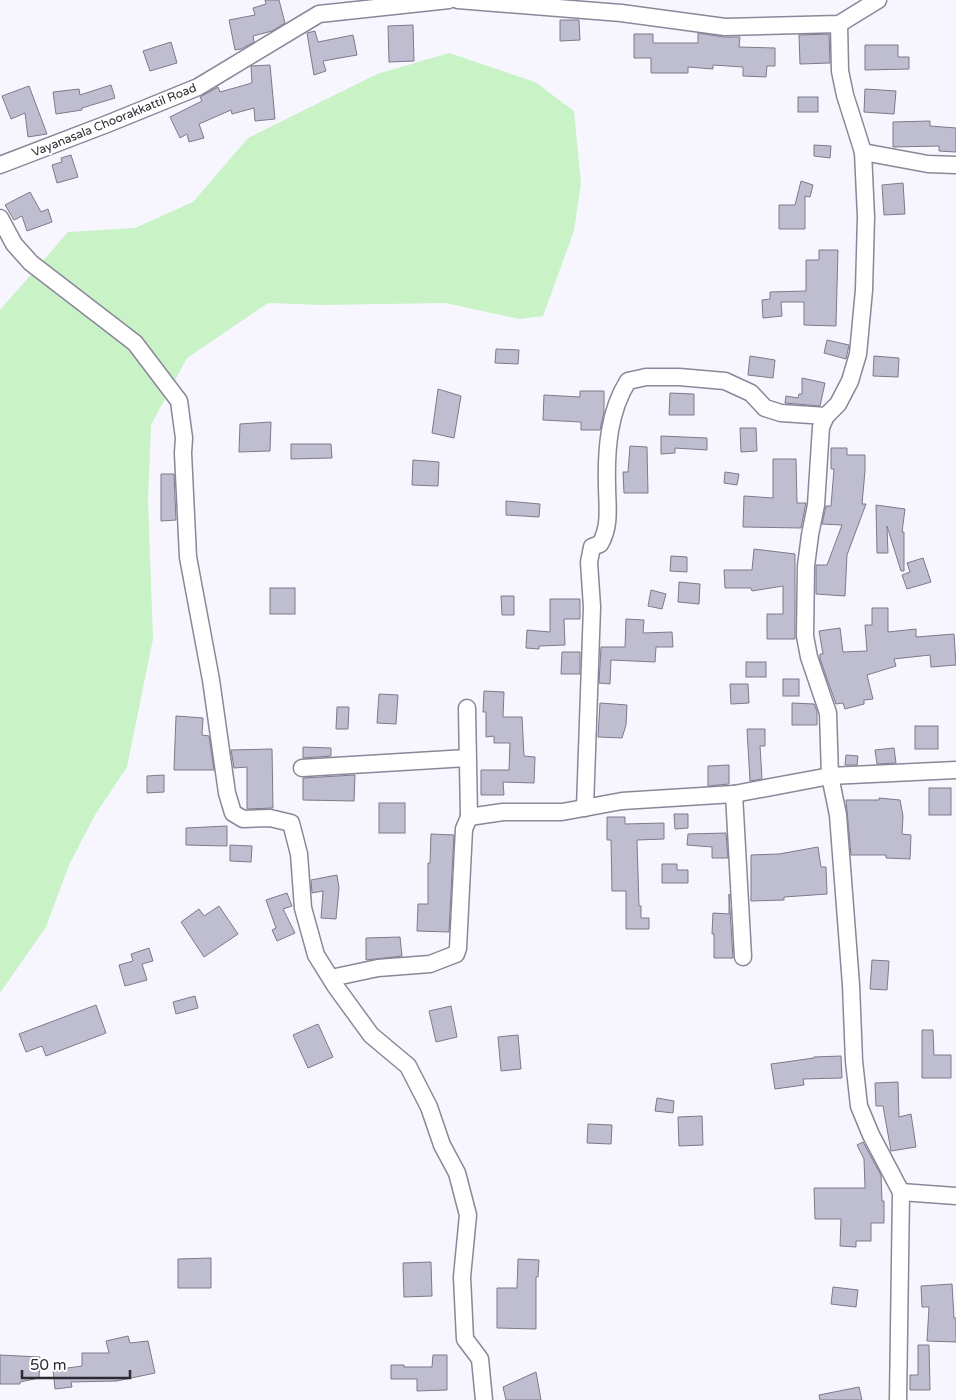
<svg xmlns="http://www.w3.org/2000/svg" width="956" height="1400" viewBox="0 0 956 1400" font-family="'Varela Round',sans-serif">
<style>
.green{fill:#c9f3c6}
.building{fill:#bfbdd0;stroke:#7c7a8b}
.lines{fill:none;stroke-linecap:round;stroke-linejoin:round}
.minor-casing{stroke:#898799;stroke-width:19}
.minor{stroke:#fff;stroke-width:16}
.labels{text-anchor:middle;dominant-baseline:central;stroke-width:4;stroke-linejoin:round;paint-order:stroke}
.street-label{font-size:12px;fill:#2b2b32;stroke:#fff}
</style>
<rect width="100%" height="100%" fill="#f7f6fe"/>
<path class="green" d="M449,53L535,82L574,111L581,183L574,231L543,316L519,319L445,303L322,305L268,303L187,358L151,425L148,499L153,639L127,767L95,815L69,865L46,927L0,993V310L68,232L135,228L193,202L248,138L377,74Z"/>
<g class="building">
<path d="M265,0H279L285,23L272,31L253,36L254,42L241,49L235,50L229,20L255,15L253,8L266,4Z"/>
<path d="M560,20H579L580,40L560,41Z"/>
<path d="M413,25L414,61L389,62L388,26Z"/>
<path d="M315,31L318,42L353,35L357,55L323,61L326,71L314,75L307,33Z"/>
<path d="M698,33L724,37H740L739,47L775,48V66H767L766,77L743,76V67L713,65V69L688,67V73H651V58H634V34H653V43H698Z"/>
<path d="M829,34L830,63L800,64L799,35Z"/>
<path d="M171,42L177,63L150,71L143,51Z"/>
<path d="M865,45H898V57H909V69L865,70Z"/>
<path d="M270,65L275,119L255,121L254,108L232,114L231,110L199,124L204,138L189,142L187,134L180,138L170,117L202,101L200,97L218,87L220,92L252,83L251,66Z"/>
<path d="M111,85L115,98L82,108V110L56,114L53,92L79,89L80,95Z"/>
<path d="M29,86L47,134L28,137L25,113L11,119L2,96Z"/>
<path d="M865,89L896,91L894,114L864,112Z"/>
<rect x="798" y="97" width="20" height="15"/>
<path d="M930,121V126L956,128V152L939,151V146L893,147V122Z"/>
<path d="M814,145L831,146L830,158L814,156Z"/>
<path d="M71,155L78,177L57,183L52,165L62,162L61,158Z"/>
<path d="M801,181L813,185L810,197L805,196V229H779V205H795Z"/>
<path d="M903,183L905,214L884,215L882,185Z"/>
<path d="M30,192L41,212L48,209L52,222L27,231L22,216L14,220L5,205Z"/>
<path d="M819,250H838L836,326L804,325V302H781L782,316L763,318L762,300L770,299V292L806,291V260H819Z"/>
<path d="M827,340L849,345L846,359L824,353Z"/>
<path d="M496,349L519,350L518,364L495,363Z"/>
<path d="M750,356L775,360L773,378L748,375Z"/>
<path d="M874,356L899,358L898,377L873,376Z"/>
<path d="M802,378L825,383L820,406L785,403L786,396L798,398L799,394H802Z"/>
<path d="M438,389L461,396L454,438L432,433Z"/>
<path d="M580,391H604V412L600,430H581V422L543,420L544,395L580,397Z"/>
<path d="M670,393L694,394V415H669Z"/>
<path d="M271,422L270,451L239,452L240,424Z"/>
<path d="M740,428H756L757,451L741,452Z"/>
<path d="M661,436L707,438V450L675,448V453L661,454Z"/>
<path d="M291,444H331L332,458L291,459Z"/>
<path d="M630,446L647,447L648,493H624L623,472H628Z"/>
<path d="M831,448H847V455H865V471L862,504H866L847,555L845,596L816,594V565H827L842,525L822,524L826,506H831L834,469H831Z"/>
<path d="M773,459H796L797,503H806L801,528L743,527L744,496L773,498Z"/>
<path d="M413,460L439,462L438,486L412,485Z"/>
<path d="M725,472L739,474L737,485L724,483Z"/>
<path d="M161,474H174L176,520L161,521Z"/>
<path d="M506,501L540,504L539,517L506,515Z"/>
<path d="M876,505L905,509L902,532H904V571H901L887,526L888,553H877Z"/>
<path d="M754,549L795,554V639H767V614H783V586L752,591L751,588H725L724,570H752Z"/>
<path d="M671,556L687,557V572L670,571Z"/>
<path d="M923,558L931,582L907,589L902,575L910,572L907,563Z"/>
<path d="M679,582L700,584L699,604L678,602Z"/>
<rect x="270" y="588" width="25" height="26"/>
<path d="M651,590L666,594L662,609L648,606Z"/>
<path d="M501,596H514V615H502Z"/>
<path d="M550,599H580V619H564L565,645L539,646V649L526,648L527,630L550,632Z"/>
<path d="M872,608H888V632L916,629V637L954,634L956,665L931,667L930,655L894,659L896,666L867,675L873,699L864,700V704L845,709L843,703L836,704L820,659V654H823L819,631L840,628L843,652L867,651L865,625H872Z"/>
<path d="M626,619L644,620L643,633L672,632L673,647H656L655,662L611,660L610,684L599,683L601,647H625Z"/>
<path d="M562,652H580V674H561Z"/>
<rect x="746" y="662" width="20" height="15"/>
<rect x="783" y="679" width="16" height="17"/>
<path d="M730,684H748L749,703L731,704Z"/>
<path d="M484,691L504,692L503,717H522L524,756L535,757L534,783L503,782L504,795H481V770H509L510,743H494V736L486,737V712H483Z"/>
<path d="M379,694L398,695L396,724L377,723Z"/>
<path d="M600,703L627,705L626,725L622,738L598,737Z"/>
<path d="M792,703L814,704L817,711V725H792Z"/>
<path d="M337,707H349L348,729H336Z"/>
<path d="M176,716L203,718L202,735L209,736L214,770H174Z"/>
<rect x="915" y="726" width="23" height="23"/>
<path d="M747,729H765V746H760L762,779L750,781Z"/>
<path d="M303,747L331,748V756L303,758Z"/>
<path d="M894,748L896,763L877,764L875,750Z"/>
<path d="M272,749L273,808L247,809V767L234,768L231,750Z"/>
<path d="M846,755L858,756L857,765H845Z"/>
<path d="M729,765V784L708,786V766Z"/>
<path d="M164,775V792L147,793V776Z"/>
<path d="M355,775L354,801L303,800V778Z"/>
<rect x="929" y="788" width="22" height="27"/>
<path d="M879,798L900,800L903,816L902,834L911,835L910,859L886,858V855H851L846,800H879Z"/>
<rect x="379" y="803" width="26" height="30"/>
<path d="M674,814H688V828L675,829Z"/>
<path d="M607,817H625V824L664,823V839L637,840L639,906H641V918H649V929H626V891H612L611,840H607Z"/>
<path d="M227,826V846L186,845V828Z"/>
<path d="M726,833L728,858H712V847L687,845L688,834Z"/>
<path d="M431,834L454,835L449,932L417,931L418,904H428V863H430Z"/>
<path d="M230,845L252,846L251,862L230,861Z"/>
<path d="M818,847L821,867H826L827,894L784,897V900L751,901V855L779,854Z"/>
<path d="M662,864H677V870H688V883H662Z"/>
<path d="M337,875L339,888L336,919L321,918L323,891L312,893L311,880Z"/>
<path d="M287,893L292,906L283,909L295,933L277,941L272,930L276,928L266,900Z"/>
<path d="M729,894L733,958H714V934H712L713,913L729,914Z"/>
<path d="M219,906L238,934L204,957L181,922L199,909L204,916Z"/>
<path d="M400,937L402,956L366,960V938Z"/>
<path d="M149,948L153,961L142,964L147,980L125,986L119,965L133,961L131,954Z"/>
<path d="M872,960L889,961L887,990L870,989Z"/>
<path d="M195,996L198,1008L176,1014L173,1002Z"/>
<path d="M96,1005L106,1033L46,1056L42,1046L26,1052L19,1034Z"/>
<path d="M451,1006L457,1037L436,1042L429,1011Z"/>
<path d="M318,1024L333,1057L308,1068L293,1035Z"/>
<path d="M922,1030H933L934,1055H951V1078H922Z"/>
<path d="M518,1035L521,1069L501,1071L498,1037Z"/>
<path d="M841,1056L842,1078L803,1079L804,1085L775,1089L771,1064L814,1058V1057Z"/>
<path d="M898,1082L899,1117L911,1114L916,1147L891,1151L883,1106H876L875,1083Z"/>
<path d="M657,1098L674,1101L673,1113L655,1111Z"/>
<path d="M702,1116L703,1145L679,1146L678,1117Z"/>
<path d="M588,1124L612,1125L611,1144L587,1143Z"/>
<path d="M863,1142L881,1175L882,1201H884V1223H871V1241H856V1247L840,1246L841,1219H815L814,1188H865L864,1159L857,1145Z"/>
<path d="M211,1258V1288H178V1259Z"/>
<path d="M518,1259L539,1260L538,1277H536V1329L497,1328V1288H517Z"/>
<path d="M431,1262L432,1296L404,1297L403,1263Z"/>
<path d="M952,1284L954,1318H956V1342L927,1341L929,1307H922L921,1286Z"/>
<path d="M833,1287L858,1290L856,1307L831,1304Z"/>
<path d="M128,1336L130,1343L148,1341L155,1373L117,1381L71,1382L72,1387L55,1389L53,1370L82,1366V1353H109L106,1341Z"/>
<path d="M918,1345H929L930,1390H910V1375H918Z"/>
<path d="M0,1355L40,1357L39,1378L20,1382V1384H0Z"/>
<path d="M433,1355H447V1390L417,1391V1379H391V1365H404V1367H432Z"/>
<path d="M536,1372L541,1400H506L503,1387Z"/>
<path d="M859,1387L862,1400H820L819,1395Z"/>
</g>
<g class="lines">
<defs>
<g id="minor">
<path d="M458,0L621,13L725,27L839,24L878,0"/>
<path d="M839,24L840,71L845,95L863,152L866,217L864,290L858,354L850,381L838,404L826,416L821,427L816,505L810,535L806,566L805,636L809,657L828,713L830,776L838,815L851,985L854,1061L859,1106L871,1135L901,1192L898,1400"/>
<path d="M863,152L928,164L956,165"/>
<path d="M0,165L107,124L198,87L319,14L449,0"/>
<path d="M0,218L14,244L31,263L135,343L179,401L184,438L183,453L188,557L211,680L227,793L233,813L243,819L270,818L291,823L299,854L303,908L316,955L336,987L371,1035L408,1066L429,1107L442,1145L457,1173L468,1215L462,1277L465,1339L480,1359L484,1400"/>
<path d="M302,768L467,758"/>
<path d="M734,794L743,957"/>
<path d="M585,808L592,607L589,562L592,547L600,544C611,526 607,505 607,485C606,449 609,411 628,381L646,377H679L725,381L751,393L765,408L781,413L826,416"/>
<path d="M469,817L503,812H562L622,801L734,794L830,776L956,770"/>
<path d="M331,978L378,968L430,964L456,954L458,948L464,829L469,817L467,708"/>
<path d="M901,1192L956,1196"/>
</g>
</defs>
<use href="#minor" class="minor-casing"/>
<use href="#minor" class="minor"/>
</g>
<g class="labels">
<g class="street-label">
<text transform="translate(114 120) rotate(-22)">Vayanasala Choorakkattil Road</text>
</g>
</g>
<path d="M22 1370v8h108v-8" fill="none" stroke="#2b2b32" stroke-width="2.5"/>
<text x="30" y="1370" font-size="15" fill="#2b2b32" stroke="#ffffff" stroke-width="4" paint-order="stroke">50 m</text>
</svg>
